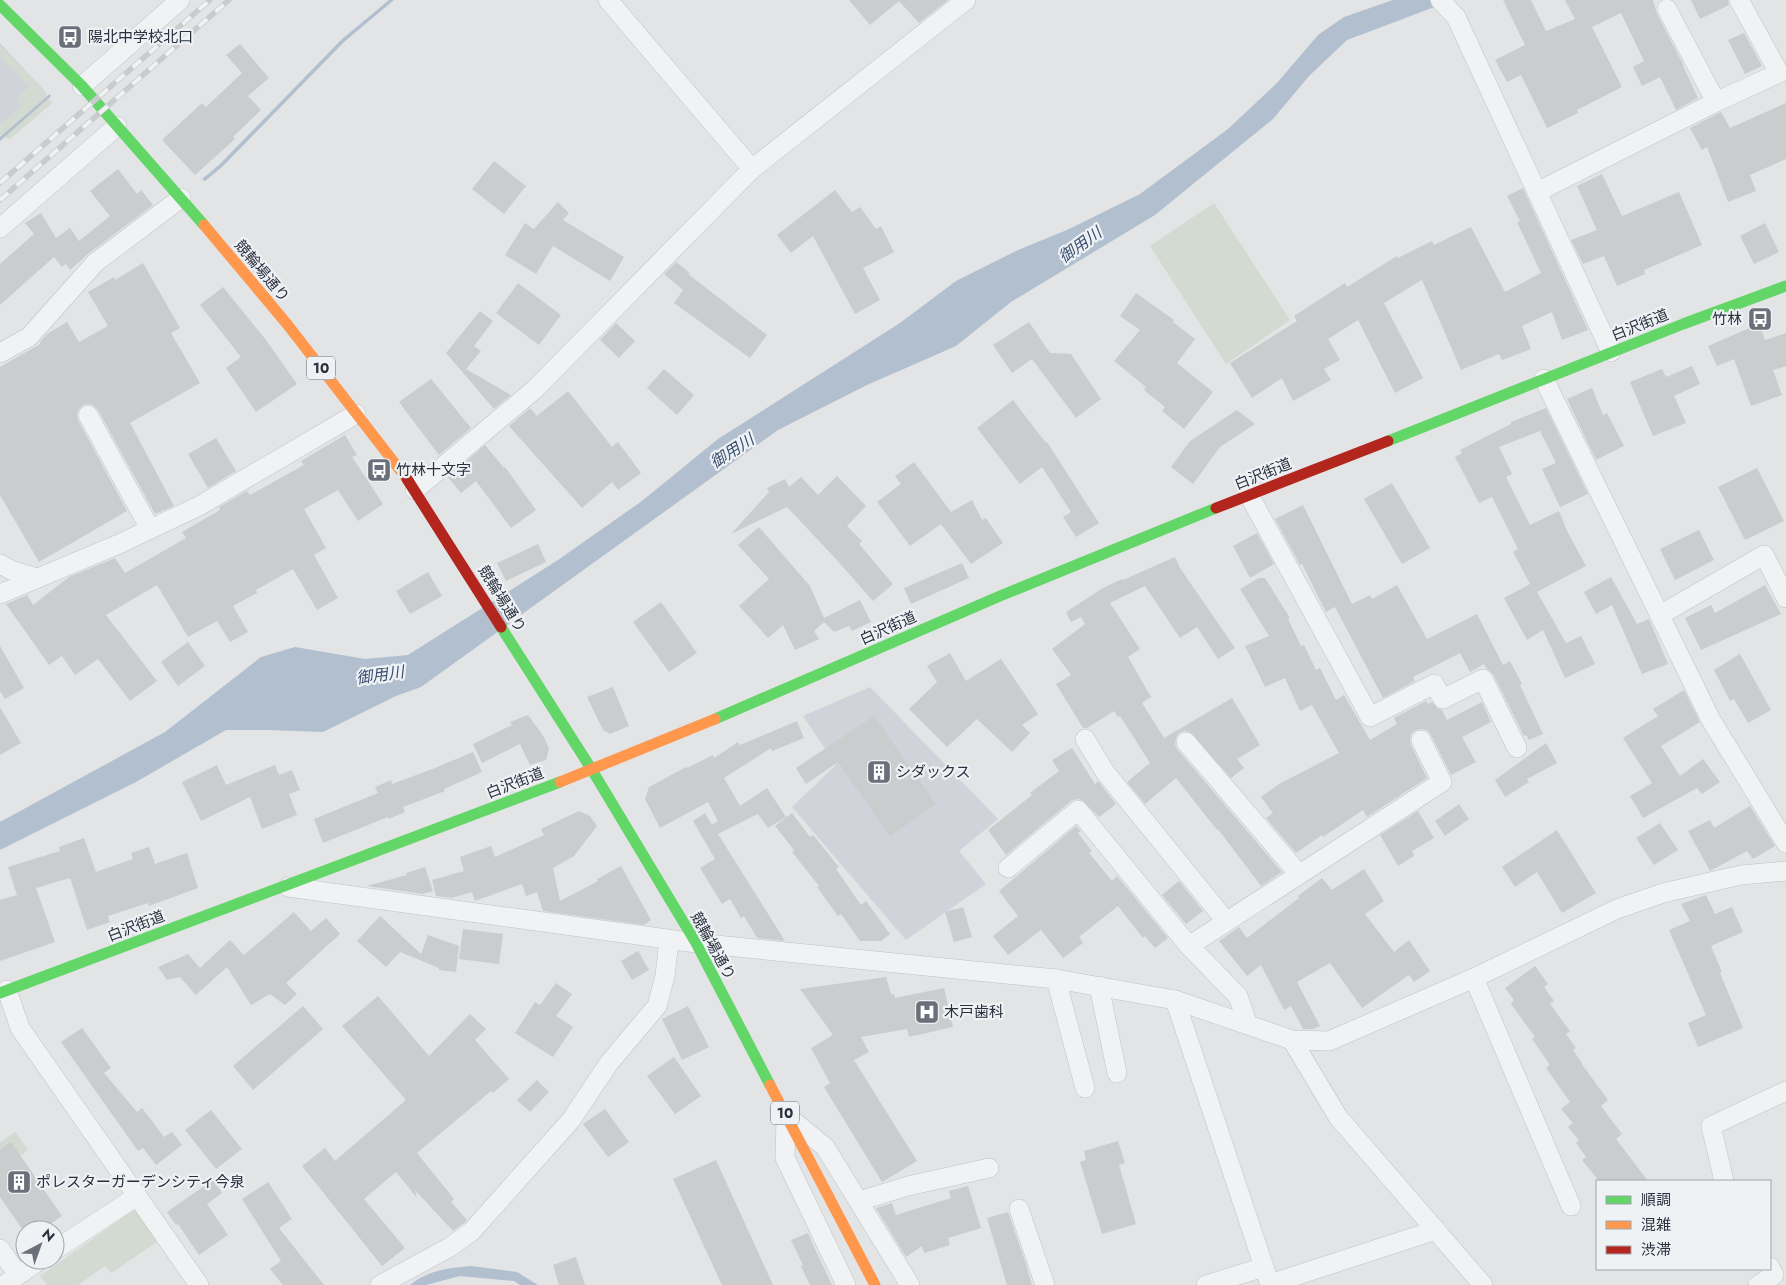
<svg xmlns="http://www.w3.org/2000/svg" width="1786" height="1285" viewBox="0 0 1786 1285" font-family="Jost,'Noto Sans JP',sans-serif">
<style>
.built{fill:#d0d3d9}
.green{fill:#d2dad2}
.water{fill:#b2bfcf}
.building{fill:#caccce}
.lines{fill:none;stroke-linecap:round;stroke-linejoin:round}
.street-casing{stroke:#c0c2c4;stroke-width:20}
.street{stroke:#f0f2f3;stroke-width:19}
.fast{stroke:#63d668;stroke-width:11}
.slow{stroke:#ff974d;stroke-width:11}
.jam{stroke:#b3261e;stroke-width:11}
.rail-casing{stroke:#cacbcd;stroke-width:5.5}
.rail{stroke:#eff2f5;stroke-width:4;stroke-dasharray:11;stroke-linecap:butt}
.labels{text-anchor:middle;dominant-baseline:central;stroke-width:4.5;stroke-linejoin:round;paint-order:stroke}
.shield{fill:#eff2f5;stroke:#656a75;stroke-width:1}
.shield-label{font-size:14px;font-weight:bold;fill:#2a303e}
.poi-label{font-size:15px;fill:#2a303e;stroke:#eff2f5;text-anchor:start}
.street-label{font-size:15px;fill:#2a303e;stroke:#eff2f5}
.water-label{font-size:16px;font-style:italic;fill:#374e6f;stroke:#eff2f5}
</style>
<rect width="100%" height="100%" fill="#e2e4e6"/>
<g class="built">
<path d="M0,43L47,94L0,135Z"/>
<path d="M870,687L998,819L959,851L986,884L906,940L792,807L836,765L803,716Z"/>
</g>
<g class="green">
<path d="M0,46L40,85L52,103L10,139L0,135V122L1,123L21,107L16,98L29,87L0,57Z"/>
<path d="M1214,203L1290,320L1226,364L1150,246Z"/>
<path d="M15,1132L28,1150L20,1156L11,1143L0,1150V1142Z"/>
<path d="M134,1210L141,1211L160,1240L111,1273L105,1266L78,1285H47L40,1276Z"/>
</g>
<g class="water">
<path d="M389,0H394L344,42L222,167L205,181L202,179L219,165L341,40Z"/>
<path d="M1393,0H1453L1347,40L1309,76L1273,119L1155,215L1011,302L956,346L867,385L778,430L421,687L396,696L323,732L269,730H226L136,782L0,850V822L165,732L261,657L295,647L365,659L408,655L558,560L642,501L718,439L900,323L956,281L1018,250L1067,230L1140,194L1228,129L1277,83L1318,35L1344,17Z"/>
<path d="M50,94L51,96L0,141V137Z"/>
<path d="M471,1266L517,1272L538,1285H520L514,1281L460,1276L426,1285H410C429,1270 448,1268 471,1266Z"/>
</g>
<g class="building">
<path d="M849,0H948L919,23L899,1L870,25Z"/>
<path d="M1503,0H1531L1546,31L1575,19L1565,0H1653L1657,14L1684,66H1683L1698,98L1676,110L1660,77L1642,86L1633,67L1644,61L1621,13L1592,27L1622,87L1577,110L1578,113L1547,128L1521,75L1507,82L1495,60L1525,45Z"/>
<path d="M1691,0H1728L1729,5L1700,19Z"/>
<path d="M1744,33L1762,66L1745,74L1728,40Z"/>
<path d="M240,44L269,78L248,96L261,110L233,137L235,139L195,175L162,140L202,103L206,107L242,73L226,55Z"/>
<path d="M1786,103V159L1750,175L1756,191L1728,202L1707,147L1702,150L1690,128L1721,112L1730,128Z"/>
<path d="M494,161L526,186L504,214L472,189Z"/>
<path d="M118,169L137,194L141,190L153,205L88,254L70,270L66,264L62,267L54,257L0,305V264L34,234L25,223L41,213L56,238L70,228L79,241L110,216L90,191Z"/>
<path d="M1602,174L1622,216L1679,192L1702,245L1644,270L1645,274L1617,286L1604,256L1583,264L1571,240L1597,230L1577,186Z"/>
<path d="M1523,188L1588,330L1562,340L1552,312L1522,326L1531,349L1502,360L1499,354L1461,370L1422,280L1384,303L1423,378L1395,393L1358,320L1328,339L1340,360L1324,369L1331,380L1293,401L1282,378L1252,398L1230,363L1297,321L1294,316L1345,283L1347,287L1397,256L1398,258L1432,241L1434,245L1471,227L1505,292L1541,273L1517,222L1520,221L1507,196Z"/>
<path d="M835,190L852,212L860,207L876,229L881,226L894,252L863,268L880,300L855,314L813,236L791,253L777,235Z"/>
<path d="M558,202L569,213L563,220L624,257L610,281L553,246L536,274L505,255L525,223L534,229Z"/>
<path d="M1765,223L1779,252L1754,264L1740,236Z"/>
<path d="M676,262L690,273L688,274L767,335L750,358L674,303L683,290L664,274Z"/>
<path d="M143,263L180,328L171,333L200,383L130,423L174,506L155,514L98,410L93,405L88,404L83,405L78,410L77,415L78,420L127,511L39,562L0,495V367L40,344V342L47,334L67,322L79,342L108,326L88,292L114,277L115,280Z"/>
<path d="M518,283L561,315L539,345L496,313Z"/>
<path d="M223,287L266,340L297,384L256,412L226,368L241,357L200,305Z"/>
<path d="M1136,293L1174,320L1173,322L1195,339L1177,363L1213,392L1184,429L1162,411L1165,407L1144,390L1146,387L1114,361L1140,330L1120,316Z"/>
<path d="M480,311L493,321L474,346L481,351L466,369L511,395L494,409L446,353Z"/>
<path d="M1029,322L1050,353L1071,354L1101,399L1076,418L1032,359L1012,373L993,345Z"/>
<path d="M616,323L635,341L619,358L600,340Z"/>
<path d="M1759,324L1765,340L1786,333V366L1773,370L1782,395L1751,406L1734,359L1717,366L1708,346Z"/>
<path d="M1692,366L1700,384L1674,396L1686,423L1653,436L1630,382L1662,369L1666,377Z"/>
<path d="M664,369L694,395L677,415L647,388Z"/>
<path d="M431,379L471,428L439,455L399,402Z"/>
<path d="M1592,388L1603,415L1607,413L1624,446L1596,460L1567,399Z"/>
<path d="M568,391L612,447L618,442L641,473L618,490L612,482L582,508L509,426L530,408L537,416Z"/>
<path d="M1013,400L1046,443L1047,442L1099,523L1076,537L1063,517L1071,512L1042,467L1020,484L977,428Z"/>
<path d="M1546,408L1588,494L1560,507L1542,469L1556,463L1540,431L1499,447L1512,474L1506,477L1530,525L1559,511L1567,531L1586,566L1537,592L1566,643L1581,636L1595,664L1565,678L1543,630L1527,640L1504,598L1530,584L1513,552L1518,549L1492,497L1479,503L1455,457L1462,453L1460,450L1511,424V422Z"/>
<path d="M1237,410L1255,424L1220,447L1193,484L1171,467L1190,441Z"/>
<path d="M345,435L357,455L352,457L383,504L358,521L338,490L304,509L326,548L314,555L338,598L317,610L293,569L256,590L257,593L233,606L248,632L230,642L217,621L188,637L157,585L106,615L157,681L130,701L98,659L75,675L62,656L49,665L6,604L27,595L33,605L69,577L115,558L125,573L186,538L182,532L220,510L219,507L247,491L250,495L304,465L301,461Z"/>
<path d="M216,438L236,471L208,488L188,454Z"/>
<path d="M485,445L504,468L505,467L536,510L511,528L476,481L461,493L448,477Z"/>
<path d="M914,462L951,512L972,500L982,520L986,518L1003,543L971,564L941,524L910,546L877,502L901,484L895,476Z"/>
<path d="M1757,468L1784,521L1745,540L1718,487Z"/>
<path d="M837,476L866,506L847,526L862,541L859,544L893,584L873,601L835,558L787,507L731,534L769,492L767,488L785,479L789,487L801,477L818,495Z"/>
<path d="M1392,483L1430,548L1402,564L1364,499Z"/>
<path d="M1303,505L1352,604L1370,595L1372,599L1397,585L1427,639L1477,614L1503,665L1510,661L1522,684L1520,685L1543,734L1529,740L1526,735L1524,736L1493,674L1486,668L1484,664L1470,672L1460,653L1413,677L1415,681L1383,698L1335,607L1326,612L1302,564L1300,565L1275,519Z"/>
<path d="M759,527L810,586L824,618L860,600L871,622L852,631L849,626L834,632L824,622L814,631L819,639L795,650L783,625L768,638L739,606L768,580L769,579L738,545Z"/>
<path d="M1699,530L1714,560L1675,580L1660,549Z"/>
<path d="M1257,533L1274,564L1250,578L1233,546Z"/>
<path d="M538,544L546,562L506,581L497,563Z"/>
<path d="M1175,557L1180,568L1235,648L1218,659L1197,627L1180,638L1145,586L1110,603L1140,649L1128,657L1151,697L1142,703L1164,738L1232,698L1260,745L1237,759L1244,768L1231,778L1190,732L1184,731L1179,733L1176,738L1175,744L1177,749L1282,872L1261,886L1218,829L1217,830L1176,778L1145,804L1127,782L1150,763L1120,716L1118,717L1114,711L1087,728H1083L1056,684L1071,675L1052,649L1085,624L1081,617L1071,622L1066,612L1103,588L1122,579L1123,580Z"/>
<path d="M962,563L969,578L911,604L904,588Z"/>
<path d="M428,572L442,596L410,614L396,591Z"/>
<path d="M1611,577L1637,624L1649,619L1668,664L1642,674L1612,605L1596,614L1584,592Z"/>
<path d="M1259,578H1265L1290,618L1288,619L1301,646L1304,645L1316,670L1320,668L1336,700L1344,695L1370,740L1397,724L1394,718L1426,701L1428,704L1432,702L1437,708L1442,710L1447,720L1482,702L1491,722L1462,737L1476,762L1451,775L1431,735L1427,730L1422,729L1416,730L1411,734L1410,740L1411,745L1427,778L1367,817L1363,810L1323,837L1322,835L1296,853L1266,818L1273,813L1261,797L1279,784L1339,753L1312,705L1300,711L1285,678L1265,687L1245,646L1269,636L1240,589Z"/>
<path d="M1765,585L1781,614L1701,650L1685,618L1711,605L1715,613Z"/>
<path d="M661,602L697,653L669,672L633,622Z"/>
<path d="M188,642L205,666L178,686L161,662Z"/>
<path d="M0,646L24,688L5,699L0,691Z"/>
<path d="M950,653L966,681L1001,659L1038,714L1022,725L1030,733L1012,752L977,719L947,747L909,709L937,682L927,666Z"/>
<path d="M1740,654L1771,710L1748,723L1734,699L1730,701L1714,670Z"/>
<path d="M613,687L629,726L610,734L603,730L587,697Z"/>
<path d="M1684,690L1700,722L1661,746L1680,776L1703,759L1720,782L1702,794L1697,788L1643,818L1630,796L1652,783L1623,738L1658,716L1653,709Z"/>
<path d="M0,707L21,743L0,755Z"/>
<path d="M528,715L544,737L549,749L546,760L530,765L520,744L482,763L473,744L512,725L510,722Z"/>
<path d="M874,716L936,804L890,836L838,762L806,784L796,768Z"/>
<path d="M797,721L804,738L772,751L771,748L724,778L740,806L767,788L786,817L768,828L758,814L718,834L785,941L757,938L744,916L741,918L730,899L722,904L700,868L715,859L693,821L705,813L712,825L718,821L708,802L660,828L645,799L649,787L686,767L687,768L713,755L714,758L738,742L740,745Z"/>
<path d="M1546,743L1557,763L1527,779L1529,782L1505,797L1495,780Z"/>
<path d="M1072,748L1095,784L1098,781L1116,804L1099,817L1082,800L1077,799L1071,801L1006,855L988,830L1032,795L1030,793L1059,771L1052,760Z"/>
<path d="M473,752L482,772L444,789L445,791L403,807L405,812L389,819L388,817L323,843L314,819L378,793L375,787L391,780L392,784L435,768Z"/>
<path d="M217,765L226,785L275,765L279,775L292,770L300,790L289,794L297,815L262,829L250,797L201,821L182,782Z"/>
<path d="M1459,804L1469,819L1445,836L1435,821Z"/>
<path d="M1750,806L1775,846L1753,859L1747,851L1710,871L1688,831L1710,820L1714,828Z"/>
<path d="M579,811L590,816L597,826L574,856L553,868L560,901L598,881L597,879L621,866L651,920L644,925L543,911L537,892L526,896L522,884L475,901L472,892L452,898L436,896L432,880L464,871L460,857L491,846L495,857L544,835L541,829Z"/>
<path d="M1418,811L1434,838L1412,851L1414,856L1398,866L1380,835Z"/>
<path d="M792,813L810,837L813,835L839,867L836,869L861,905L866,901L890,934L881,941H860L841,914L838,916L817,887L819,886L792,852L794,850L775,826Z"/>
<path d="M1660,823L1678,850L1654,865L1636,838Z"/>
<path d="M1076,826L1081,831L1078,833L1092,851L1089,853L1112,881L1117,876L1168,938L1155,948L1145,936L1143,938L1118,906L1079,937L1083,943L1063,958L1041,930L1008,955L993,936L1018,916L999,891Z"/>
<path d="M1557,830L1596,893L1562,913L1537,872L1515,887L1502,867Z"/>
<path d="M84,838L96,872L133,859L131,853L149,847L155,864L187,853L198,888L149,906L148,903L108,916L110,922L87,930L70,878L36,888L55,942L0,961V900L17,895L8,867L60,851L59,847Z"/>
<path d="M425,867L433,891L423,894L367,886L407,875L406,873Z"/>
<path d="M1364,869L1384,901L1365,914L1394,952L1409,940L1430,971L1414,982L1409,975L1362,1008L1330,963L1297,982L1320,1026L1313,1029H1303L1291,1006L1284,1010L1261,965L1247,976L1219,941L1239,927L1247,938L1299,898L1298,896L1322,878L1332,890Z"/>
<path d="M1179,881L1203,911L1186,924L1162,895Z"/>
<path d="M1706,895L1715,914L1732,907L1743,932L1711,946L1722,972L1720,973L1743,1028L1698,1047L1688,1023L1706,1015L1669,930L1690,921L1681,904Z"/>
<path d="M963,907L972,937L954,942L945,912Z"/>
<path d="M294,912L311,931L326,918L340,934L286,983L297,994L285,1005L270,994L251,1005L227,967L196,995L180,977L167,980L158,967L188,954L200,968L230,940L244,955Z"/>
<path d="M380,916L421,954L428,935L459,946L456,972L439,970V968L400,952L386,967L357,941Z"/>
<path d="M463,929L503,934L499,964L459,959Z"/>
<path d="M638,951L649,970L632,980L621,961Z"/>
<path d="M1535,966L1548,984L1544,987L1554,1001L1550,1004L1570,1031L1566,1034L1576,1048L1573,1050L1582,1063H1581L1608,1100L1601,1106L1622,1134L1616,1139L1648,1181H1599L1582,1160L1586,1157L1576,1143L1579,1140L1568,1127L1573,1123L1561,1109L1570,1102L1546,1068L1550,1065L1532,1039L1535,1037L1511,1004L1514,1000L1505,988Z"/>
<path d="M886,977L891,994H894L895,998L944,988L953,1027L909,1037L907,1029L861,1037L869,1052L854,1060L917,1161L882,1182L824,1087L830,1083L811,1048L833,1035L800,989Z"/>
<path d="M556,983L572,994L556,1016L573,1027L553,1057L515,1033L535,1002L540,1005Z"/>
<path d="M378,996L429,1056L470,1014L486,1029L475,1040L509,1079L493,1093L491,1091L417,1153L454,1199L451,1202L467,1220L464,1223L453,1231L415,1190L417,1198L396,1172L364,1199L405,1248L382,1266L302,1166L325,1148L335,1161L406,1100L342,1026Z"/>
<path d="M303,1006L323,1029L253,1090L233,1066Z"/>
<path d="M688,1006L709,1047L682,1060L662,1019Z"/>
<path d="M82,1028L111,1068L104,1073L137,1112L142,1108L164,1137L172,1132L182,1145L156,1165L143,1148L138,1151L61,1042Z"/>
<path d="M674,1057L701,1096L675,1114L647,1076Z"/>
<path d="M537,1080L549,1092L530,1112L517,1100Z"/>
<path d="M605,1109L629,1142L608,1157L583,1124Z"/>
<path d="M211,1110L242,1149L216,1169L185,1130Z"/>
<path d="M1118,1141L1125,1163L1119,1165L1136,1224L1102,1234L1080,1162L1086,1160L1084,1151Z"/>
<path d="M11,1142L62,1216L41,1230H23L0,1197V1150Z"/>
<path d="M716,1160L773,1285H722L673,1179Z"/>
<path d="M213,1180L222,1193L207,1204L228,1235L199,1255L178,1224L176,1225L167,1212Z"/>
<path d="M268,1182L292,1219L279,1228L324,1285H283L270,1269L281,1261L242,1199Z"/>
<path d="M968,1186L981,1228L948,1238L950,1245L924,1253L922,1246L906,1257L876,1208L892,1203L896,1215L951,1198L949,1191Z"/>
<path d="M1008,1212L1026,1264L1032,1285H1007L987,1218Z"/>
<path d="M808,1233L815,1249L832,1285H810L801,1266L803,1265L791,1240Z"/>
<path d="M576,1257L585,1285H559L553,1265Z"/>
</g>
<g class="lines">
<defs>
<g id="street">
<path d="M608,0L752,169"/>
<path d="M1440,0L1456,17L1611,352"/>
<path d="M82,86L180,0"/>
<path d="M1716,102L1779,73L1739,0"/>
<path d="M1537,192L1716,102L1667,9"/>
<path d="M0,228L117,126"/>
<path d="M0,353L29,337L95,263L181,198"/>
<path d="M1544,379L1711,720L1786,843"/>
<path d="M88,415L150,529"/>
<path d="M415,490L534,390L752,169L966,0"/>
<path d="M1249,495L1370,717L1434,684L1443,699L1483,679L1517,748"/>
<path d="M0,564L11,570L37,578"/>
<path d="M0,594L119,544L199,506L356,414"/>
<path d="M1660,615L1764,555L1786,598"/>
<path d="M1085,739L1105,772L1226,921"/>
<path d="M1186,742L1299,874"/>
<path d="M1008,868L1078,810L1189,946L1238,996L1248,1025"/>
<path d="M288,887L696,943L1056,979L1175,1000L1292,1040L1329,1041L1474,978L1617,909L1663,893L1741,875L1786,871"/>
<path d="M1189,946L1442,782L1421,740"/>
<path d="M1474,978L1571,1206"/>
<path d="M1056,979L1085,1088"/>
<path d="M1099,986L1117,1073"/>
<path d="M7,990L20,1028L199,1285"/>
<path d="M1175,1000L1270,1285"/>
<path d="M1292,1040L1338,1117L1483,1285"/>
<path d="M786,1119L785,1158L846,1285"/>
<path d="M792,1120L825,1147L910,1285"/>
<path d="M1724,1181L1711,1126L1786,1091"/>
<path d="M859,1201L908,1186L989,1168"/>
<path d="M1019,1209L1045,1285"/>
<path d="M0,1249L18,1275"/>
<path d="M55,1250L137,1196"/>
<path d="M1270,1284L1436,1230"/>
<path d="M4,1285L40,1260"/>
<path d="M380,1285L450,1247L472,1231L571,1120L609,1063L657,1006L665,976L669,940"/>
<path d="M1206,1285L1264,1267"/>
<path d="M1758,1285L1774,1275L1770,1267"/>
</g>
</defs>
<use href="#street" class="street-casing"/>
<use href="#street" class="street"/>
<g class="fast">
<path d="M0,5L82,86L204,225"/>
<path d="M1388,441L1683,324L1786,286"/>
<path d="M501,627L592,770L696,943L770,1085"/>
<path d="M715,719L1000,596L1216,508"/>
<path d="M0,993L560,782"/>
</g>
<g class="slow">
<path d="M204,225L287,324L407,479"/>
<path d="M560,782L715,719"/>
<path d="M770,1085L875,1285"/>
</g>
<g class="jam">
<path d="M407,479L501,627"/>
<path d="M1216,508L1388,441"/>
</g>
<defs>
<g id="rail">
<path d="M0,183L210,0"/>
<path d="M0,200L229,0"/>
</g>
</defs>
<use href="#rail" class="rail-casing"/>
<use href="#rail" class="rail"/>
</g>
<defs>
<symbol id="bus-square" viewBox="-11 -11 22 22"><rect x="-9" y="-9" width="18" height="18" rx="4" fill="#6a6f79" stroke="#eff2f5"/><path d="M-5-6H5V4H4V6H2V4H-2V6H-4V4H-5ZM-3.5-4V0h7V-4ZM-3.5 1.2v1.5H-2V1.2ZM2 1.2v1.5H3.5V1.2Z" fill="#fff"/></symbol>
<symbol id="building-square" viewBox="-11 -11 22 22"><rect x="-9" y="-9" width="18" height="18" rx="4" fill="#6a6f79" stroke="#eff2f5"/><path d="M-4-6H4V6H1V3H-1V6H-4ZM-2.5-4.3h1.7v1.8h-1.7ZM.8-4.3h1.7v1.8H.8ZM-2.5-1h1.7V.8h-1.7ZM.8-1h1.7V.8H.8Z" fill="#fff"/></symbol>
<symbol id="hospital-square" viewBox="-11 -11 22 22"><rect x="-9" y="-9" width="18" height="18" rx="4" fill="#6a6f79" stroke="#eff2f5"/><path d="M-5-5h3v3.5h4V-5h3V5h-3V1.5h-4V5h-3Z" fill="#fff"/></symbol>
</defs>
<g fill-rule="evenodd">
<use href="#bus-square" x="56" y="23" width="28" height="28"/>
<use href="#bus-square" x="1746" y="305" width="28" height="28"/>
<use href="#bus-square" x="365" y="456" width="28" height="28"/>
<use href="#building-square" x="865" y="758" width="28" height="28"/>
<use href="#hospital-square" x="913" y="998" width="28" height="28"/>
<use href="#building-square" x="5" y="1168" width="28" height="28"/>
</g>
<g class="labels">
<g class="shield">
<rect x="307" y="356.5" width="28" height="23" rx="4"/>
<rect x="771" y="1101.5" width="28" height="23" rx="4"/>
</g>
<g class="shield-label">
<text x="321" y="368">10</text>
<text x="785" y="1113">10</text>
</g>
<g class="poi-label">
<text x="88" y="37">陽北中学校北口</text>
<text x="1742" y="319" text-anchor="end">竹林</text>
<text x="396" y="470">竹林十文字</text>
<text x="896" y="772">シダックス</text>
<text x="944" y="1012">木戸歯科</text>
<text x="36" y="1182">ポレスターガーデンシティ今泉</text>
</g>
<g class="street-label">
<text transform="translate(262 271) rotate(50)">競輪場通り</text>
<text transform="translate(1640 325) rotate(-22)">白沢街道</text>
<text transform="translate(1263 474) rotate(-22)">白沢街道</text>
<text transform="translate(502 599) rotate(58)">競輪場通り</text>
<text transform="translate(888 628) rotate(-24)">白沢街道</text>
<text transform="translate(515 783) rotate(-21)">白沢街道</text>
<text transform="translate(136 926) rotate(-21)">白沢街道</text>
<text transform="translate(713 946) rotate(61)">競輪場通り</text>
</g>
<g class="water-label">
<text transform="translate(1080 245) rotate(-36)">御用川</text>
<text transform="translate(732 451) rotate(-33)">御用川</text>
<text transform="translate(380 675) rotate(-8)">御用川</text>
</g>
</g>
<rect x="1596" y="1180" width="175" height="90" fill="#eff2f5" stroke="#a0a4ac"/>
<rect x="1606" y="1196" width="25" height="8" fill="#63d668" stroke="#a0a4ac"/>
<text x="1641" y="1205" font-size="15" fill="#2a303e">順調</text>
<rect x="1606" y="1221" width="25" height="8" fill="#ff974d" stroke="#a0a4ac"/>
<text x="1641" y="1230" font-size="15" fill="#2a303e">混雑</text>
<rect x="1606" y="1246" width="25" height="8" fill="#b3261e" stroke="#a0a4ac"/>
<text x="1641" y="1255" font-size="15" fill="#2a303e">渋滞</text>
<g transform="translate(40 1245) rotate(41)"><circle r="24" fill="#eff2f5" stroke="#a0a4ac"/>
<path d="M0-4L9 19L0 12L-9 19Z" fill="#6a6f79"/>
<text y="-8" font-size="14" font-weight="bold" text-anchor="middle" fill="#2a303e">N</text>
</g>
</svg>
